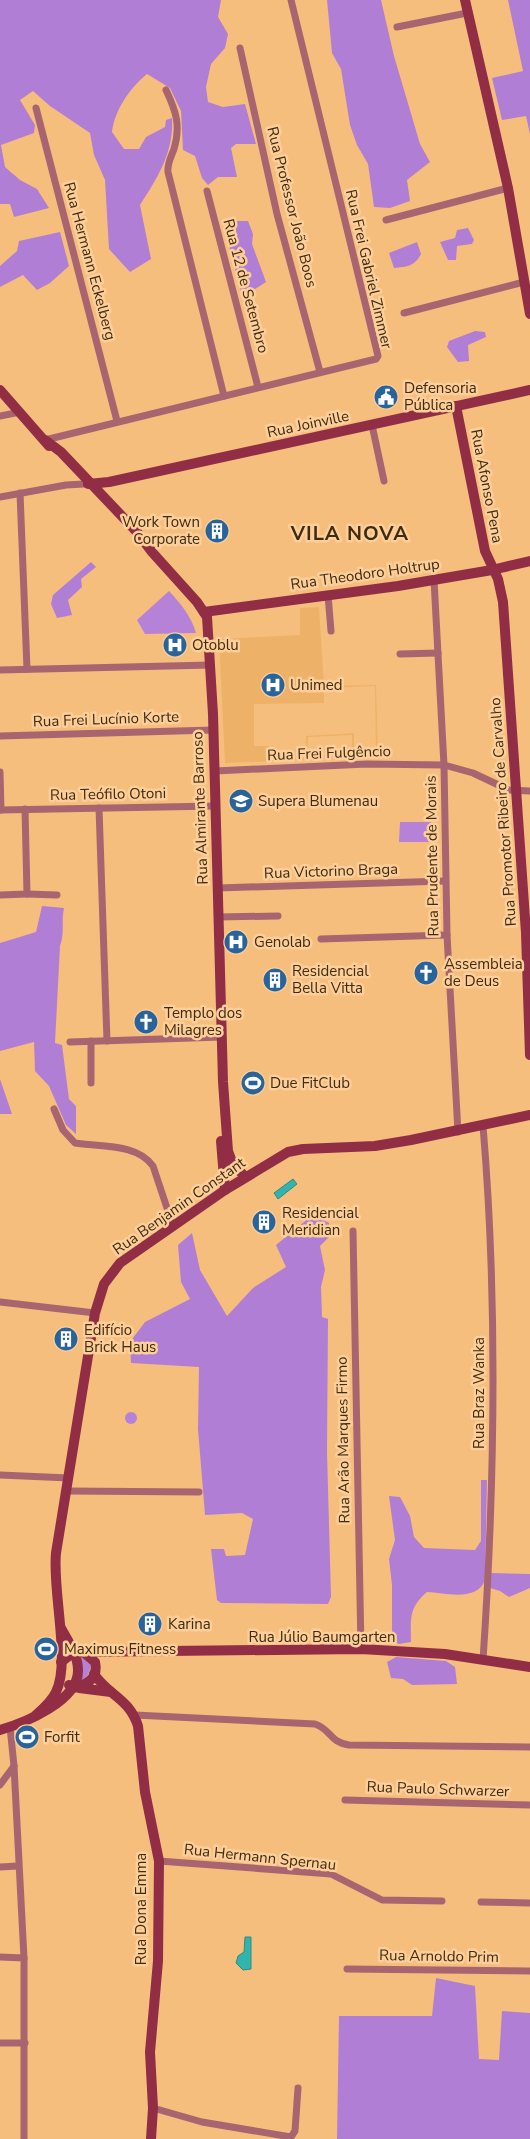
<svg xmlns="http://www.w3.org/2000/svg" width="530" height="2139" viewBox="0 0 530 2139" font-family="'Nunito Sans',sans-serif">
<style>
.built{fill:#eeb168;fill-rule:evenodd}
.green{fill:#b582d8}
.forest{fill:#b17ed6}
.water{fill:#30b4ad;stroke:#358b7e}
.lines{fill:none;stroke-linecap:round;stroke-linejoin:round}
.street{stroke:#a9656f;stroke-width:7}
.secondary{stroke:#912e45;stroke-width:10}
.labels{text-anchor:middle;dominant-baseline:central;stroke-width:5;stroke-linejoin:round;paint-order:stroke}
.street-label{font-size:15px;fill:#402b0f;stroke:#fbce9a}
.poi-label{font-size:15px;fill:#402b0f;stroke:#fbce9a;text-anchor:start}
.district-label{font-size:20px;font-weight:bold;letter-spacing:1px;fill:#402b0f;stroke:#fbce9a}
</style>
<rect width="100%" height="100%" fill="#f6be7d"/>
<path class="built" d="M319,607L324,686L376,685L378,758H352V735L308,737L307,760L225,763L219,639L300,635V608ZM375,686L376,756H354V733L306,736L305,758L271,760L269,746H254V704L324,703V688Z"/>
<g class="green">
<path d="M169,591C181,604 191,616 196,633L145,634L137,620Z"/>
<path d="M400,822H431V842H399Z"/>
<circle cx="131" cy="1418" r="6"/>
<path d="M80,1656L90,1663C91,1672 88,1677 80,1682Z"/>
</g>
<g class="forest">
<path d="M0,0H221L218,17L228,34L225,48L211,64L206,87L208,102L223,107L245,104L256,144H236L231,148L237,177H218L208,185L202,178L195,156L183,150L181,111L170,88L147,74C130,88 115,109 112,132L124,149H139L146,137L165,127L166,120L172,118C174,152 158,177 140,205L151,259L130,272L109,249L105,180L94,155L90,133L50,106L33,91L20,100L35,125L34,133L1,145L5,167L20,180L37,189L49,208L14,217L10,204H0Z"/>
<path d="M327,0H381L394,56L420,144L430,162L407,180L410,201L390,208L374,207L368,164L357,145L350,125L341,69L332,53Z"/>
<path d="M508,0H530V134L526,116L502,120L492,78L523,71Z"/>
<path d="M230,221H248L253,234L252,244L266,282L252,291H241L224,227Z"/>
<path d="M468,228L474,240L472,244L457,246L456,260H448L440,242L455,238L457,230Z"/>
<path d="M60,232L69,266L50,283L37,290L23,275L0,287V266L17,251L19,241Z"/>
<path d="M417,242L421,254C415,266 407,267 394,268L389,253Z"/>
<path d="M475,331L485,332L486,337L468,345L469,361L458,362L447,347L449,341Z"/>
<path d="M91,562L96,567L81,579L82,587L68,600L72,615L57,618L51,604L53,595Z"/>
<path d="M42,906L64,908C61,923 65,931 60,946L55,1043L62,1045L69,1099L76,1106V1134L66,1125L49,1086L35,1071L34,1042L0,1051V943L36,932Z"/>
<path d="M0,1079L12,1114H0Z"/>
<path d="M315,1216L329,1223L330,1236L320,1246L325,1270L321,1287L322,1317L328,1319L327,1452L331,1597L328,1604L221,1603L217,1600L211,1549H224L226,1556L245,1555L253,1519L242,1513L205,1515L198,1429L199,1367L131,1363L130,1342L145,1322L190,1299L181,1282L178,1245L192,1233L200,1270L227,1316L253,1288L286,1267L276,1245L309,1218Z"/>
<path d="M481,1480H487L485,1580C477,1602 446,1593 427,1592C408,1608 411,1620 411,1642L399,1644L392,1641V1585L389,1559L395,1540L389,1496L400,1497L410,1516L414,1537L424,1548L475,1550L481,1541Z"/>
<path d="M491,1573L530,1574V1588L509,1597L500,1591L490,1588Z"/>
<path d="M396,1657L446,1661L455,1667L457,1684L412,1685L403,1679L391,1678L387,1662Z"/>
<path d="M436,1978L475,1986L479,2059L499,2060L502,2011L530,2013V2139H337L339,2016H432Z"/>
</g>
<g class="water">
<path d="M293,1179L297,1184L278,1199L274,1193Z"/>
<path d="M245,1937H251V1969L243,1970L236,1963L238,1956L244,1952Z"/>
</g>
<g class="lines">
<g class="street">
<path d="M397,27L467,13"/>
<path d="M240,48L277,214L320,372"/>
<path d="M166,90C176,111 181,126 174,149C171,157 167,164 168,172L224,396"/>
<path d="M36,108L117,421"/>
<path d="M207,191L258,387"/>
<path d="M386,220L508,188"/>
<path d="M404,313L524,282"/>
<path d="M0,416L20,412"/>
<path d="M372,425L384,481"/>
<path d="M45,440L376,359L378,356L291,0"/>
<path d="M20,493L27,669"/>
<path d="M0,497L66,485L84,484"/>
<path d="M434,580L444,765L447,935L458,1132"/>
<path d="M328,595L331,631"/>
<path d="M400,654L438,653"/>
<path d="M0,670L211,665"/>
<path d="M0,736L213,730"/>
<path d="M215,771L367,764L444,765L473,773L509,790L530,791"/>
<path d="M0,772L1,810"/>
<path d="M99,808L107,1041"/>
<path d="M0,810L216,806"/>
<path d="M218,888L445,881"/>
<path d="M27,894L57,895"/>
<path d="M0,895L27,894L25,809"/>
<path d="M219,917L278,916"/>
<path d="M321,939L447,935"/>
<path d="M91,1041V1083"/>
<path d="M70,1042L222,1037"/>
<path d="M54,1109L63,1130L75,1143C100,1147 137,1143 153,1166L173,1226"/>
<path d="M353,1231L361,1649"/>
<path d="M0,1302L95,1313"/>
<path d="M0,1475L69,1478"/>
<path d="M67,1491L199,1492"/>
<path d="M483,1660C495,1482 498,1304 483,1126"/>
<path d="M135,1715L315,1724C332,1730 329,1742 349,1745L530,1747"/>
<path d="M10,1727L14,1766L24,1958V2139"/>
<path d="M0,1785L14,1766"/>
<path d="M345,1800L530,1805"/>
<path d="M159,1861L331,1874L382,1900L442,1901"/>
<path d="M0,1867L18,1866"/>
<path d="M481,1902L530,1903"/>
<path d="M0,1957L24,1958"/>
<path d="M347,1969L530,1971"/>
<path d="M0,2043H25"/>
<path d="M153,2108L202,2122L291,2137L295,2131L298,2088"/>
</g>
<g class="secondary">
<path d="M465,0L508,188L530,314"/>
<path d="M0,390L49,446"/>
<path d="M456,406L485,551L498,579L503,602L526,933L530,1055"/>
<path d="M45,440L61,452L137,532L152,552L197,602L207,617L213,714L223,1082L228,1151L232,1162L245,1177"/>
<path d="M88,484L109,482L530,390"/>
<path d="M204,612L398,586L492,570L530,561"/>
<path d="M221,1141L225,1190"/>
<path d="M61,1662L70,1655L79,1652L361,1649L445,1654L530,1667"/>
<path d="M94,1674C109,1696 129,1698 138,1726L145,1792L159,1861L158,1961L150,2052L153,2108L151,2139"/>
<path d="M69,1685L73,1688C87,1685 99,1678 95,1662L83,1652"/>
<path d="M79,1688L111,1692"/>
<path d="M36,1715C44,1708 52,1701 56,1692C71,1662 52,1590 56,1553L95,1313L104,1284L120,1263L225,1190L288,1152L303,1149L375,1146L411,1140L530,1115"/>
<path d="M0,1730C24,1723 79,1701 78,1670C78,1655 68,1641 61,1628"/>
</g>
</g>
<defs>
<symbol id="civic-disc" viewBox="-11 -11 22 22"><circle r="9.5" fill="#29639b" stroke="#fbce9a"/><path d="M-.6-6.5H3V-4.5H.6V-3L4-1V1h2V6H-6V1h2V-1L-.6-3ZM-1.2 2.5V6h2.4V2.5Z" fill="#fff"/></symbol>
<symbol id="building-disc" viewBox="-11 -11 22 22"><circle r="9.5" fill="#29639b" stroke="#fbce9a"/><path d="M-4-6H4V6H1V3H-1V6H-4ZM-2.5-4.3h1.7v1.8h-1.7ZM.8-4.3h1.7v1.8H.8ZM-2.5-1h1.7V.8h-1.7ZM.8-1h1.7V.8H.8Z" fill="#fff"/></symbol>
<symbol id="hospital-disc" viewBox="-11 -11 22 22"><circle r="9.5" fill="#29639b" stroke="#fbce9a"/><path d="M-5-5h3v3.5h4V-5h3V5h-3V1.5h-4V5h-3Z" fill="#fff"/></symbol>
<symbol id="university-disc" viewBox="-11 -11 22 22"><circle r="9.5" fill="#29639b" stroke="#fbce9a"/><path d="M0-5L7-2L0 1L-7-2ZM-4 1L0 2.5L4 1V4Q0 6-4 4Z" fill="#fff"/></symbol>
<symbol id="church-disc" viewBox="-11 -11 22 22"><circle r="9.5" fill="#29639b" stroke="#fbce9a"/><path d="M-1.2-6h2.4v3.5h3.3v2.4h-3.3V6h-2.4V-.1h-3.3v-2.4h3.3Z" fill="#fff"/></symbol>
<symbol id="stadium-disc" viewBox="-11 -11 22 22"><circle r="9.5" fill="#29639b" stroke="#fbce9a"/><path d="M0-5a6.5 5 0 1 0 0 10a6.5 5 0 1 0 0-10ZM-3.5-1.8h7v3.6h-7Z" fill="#fff"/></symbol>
</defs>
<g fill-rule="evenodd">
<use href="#civic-disc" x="372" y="383" width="28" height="28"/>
<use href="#building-disc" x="203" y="517" width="28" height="28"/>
<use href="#hospital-disc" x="161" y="631" width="28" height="28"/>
<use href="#hospital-disc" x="259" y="671" width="28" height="28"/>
<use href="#university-disc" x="227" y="787" width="28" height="28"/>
<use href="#hospital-disc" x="222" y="928" width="28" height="28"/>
<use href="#church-disc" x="412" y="959" width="28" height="28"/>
<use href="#building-disc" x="261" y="966" width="28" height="28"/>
<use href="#church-disc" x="132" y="1008" width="28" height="28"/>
<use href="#stadium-disc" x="239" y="1069" width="28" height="28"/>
<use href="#building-disc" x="250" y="1208" width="28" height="28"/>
<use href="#building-disc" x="52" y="1325" width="28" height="28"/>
<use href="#building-disc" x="136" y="1610" width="28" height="28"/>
<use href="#stadium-disc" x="32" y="1635" width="28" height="28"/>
<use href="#stadium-disc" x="13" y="1723" width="28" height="28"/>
</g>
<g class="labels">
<g class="street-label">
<text transform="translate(292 207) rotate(76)">Rua Professor João Boos</text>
<text transform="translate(90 261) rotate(75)">Rua Hermann Eckelberg</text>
<text transform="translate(369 269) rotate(77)">Rua Frei Gabriel Zimmer</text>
<text transform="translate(246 286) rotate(75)">Rua 12 de Setembro</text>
<text transform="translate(308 424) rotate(-12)">Rua Joinville</text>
<text transform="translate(487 486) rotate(79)">Rua Afonso Pena</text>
<text transform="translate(365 574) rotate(-8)">Rua Theodoro Holtrup</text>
<text transform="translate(106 719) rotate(-2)">Rua Frei Lucínio Korte</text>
<text transform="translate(329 753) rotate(-2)">Rua Frei Fulgêncio</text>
<text transform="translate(108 794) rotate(-1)">Rua Teófilo Otoni</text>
<text transform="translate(200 808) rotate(-92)">Rua Almirante Barroso</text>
<text transform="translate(503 812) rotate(-94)">Rua Promotor Ribeiro de Carvalho</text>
<text transform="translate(432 856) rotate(-91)">Rua Prudente de Morais</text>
<text transform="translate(331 871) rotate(-2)">Rua Victorino Braga</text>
<text transform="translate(179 1206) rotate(-35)">Rua Benjamin Constant</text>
<text transform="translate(479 1393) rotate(-90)">Rua Braz Wanka</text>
<text transform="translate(343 1440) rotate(-91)">Rua Arão Marques Firmo</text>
<text x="322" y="1637">Rua Júlio Baumgarten</text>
<text transform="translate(438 1789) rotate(2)">Rua Paulo Schwarzer</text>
<text transform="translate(260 1857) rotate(6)">Rua Hermann Spernau</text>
<text transform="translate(141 1909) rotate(-90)">Rua Dona Emma</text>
<text transform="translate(439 1956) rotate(1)">Rua Arnoldo Prim</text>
</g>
<g class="poi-label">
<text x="404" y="388">Defensoria<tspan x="404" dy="17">Pública</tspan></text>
<text x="200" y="522" text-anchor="end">Work Town<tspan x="200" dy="17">Corporate</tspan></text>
<text x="192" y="645">Otoblu</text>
<text x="290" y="685">Unimed</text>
<text x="258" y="801">Supera Blumenau</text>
<text x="254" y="942">Genolab</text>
<text x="444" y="964">Assembleia<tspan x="444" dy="17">de Deus</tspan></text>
<text x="292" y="971">Residencial<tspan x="292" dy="17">Bella Vitta</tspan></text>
<text x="164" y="1013">Templo dos<tspan x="164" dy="17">Milagres</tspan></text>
<text x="270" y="1083">Due FitClub</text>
<text x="282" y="1213">Residencial<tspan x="282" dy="17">Meridian</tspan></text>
<text x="84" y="1330">Edifício<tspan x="84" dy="17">Brick Haus</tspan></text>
<text x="168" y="1624">Karina</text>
<text x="64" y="1649">Maximus Fitness</text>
<text x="44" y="1737">Forfit</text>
</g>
<g class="district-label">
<text x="350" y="533">VILA NOVA</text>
</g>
</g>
</svg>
